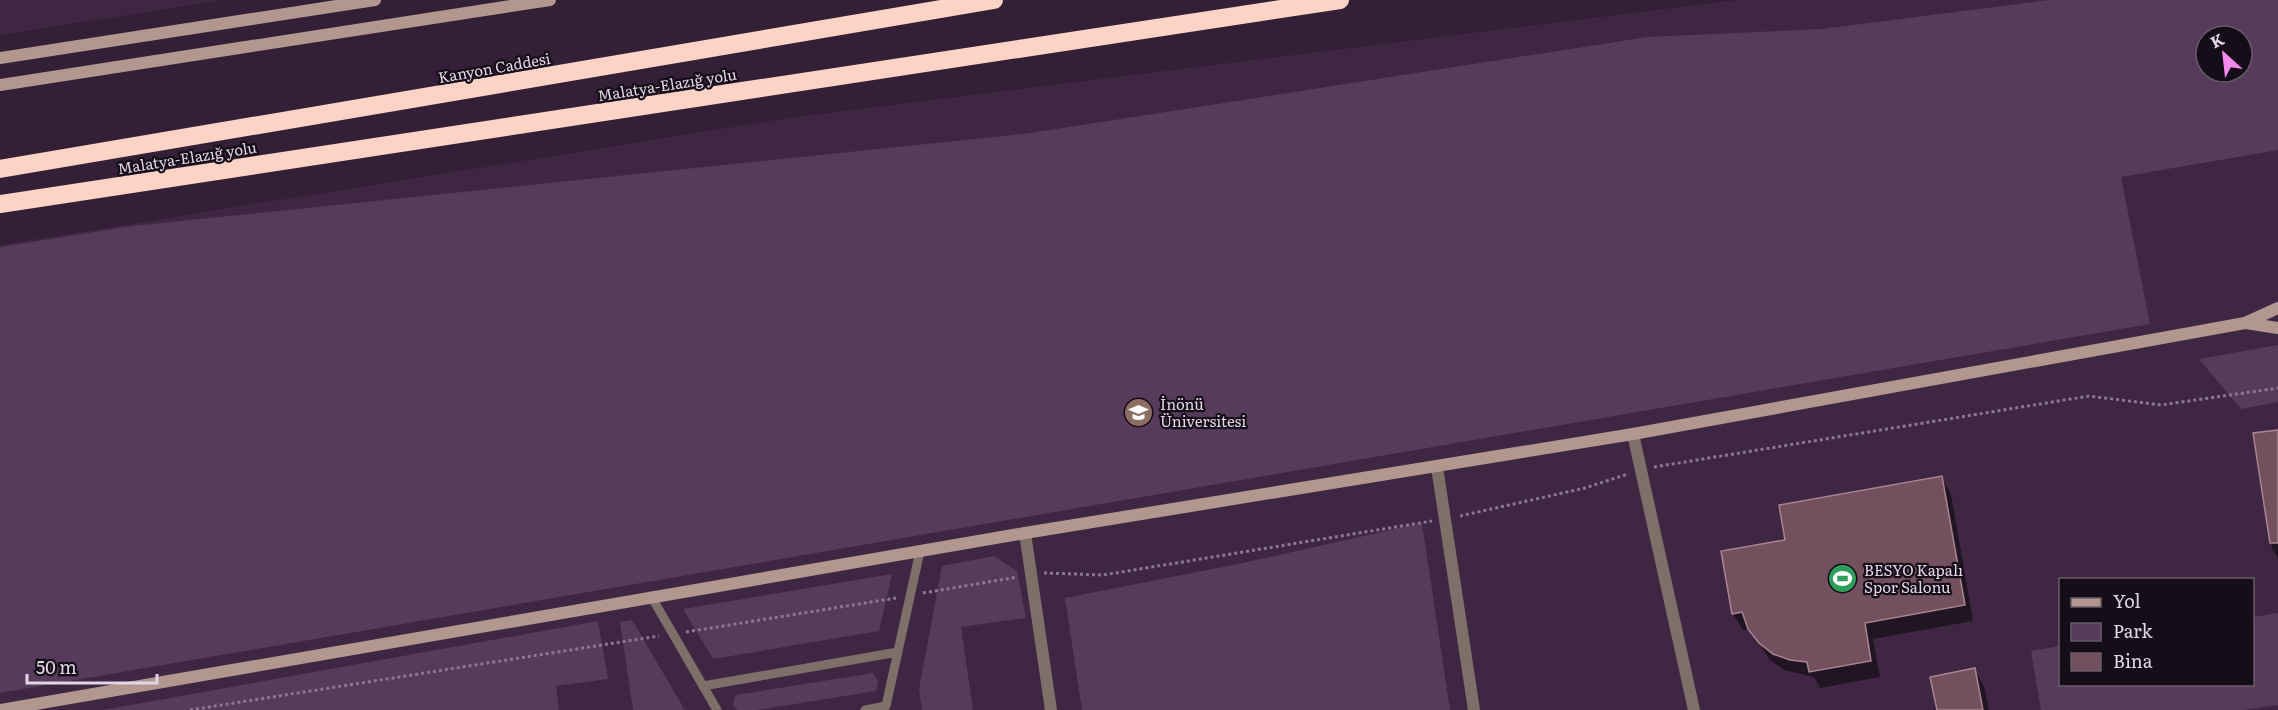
<svg xmlns="http://www.w3.org/2000/svg" width="2278" height="710" viewBox="0 0 2278 710" font-family="Literata,serif">
<style>
.built{fill:#3f2743;fill-rule:evenodd}
.green{fill:#563b5a;fill-rule:evenodd}
.shadow{fill:#0007}
.building{fill:#73505d;stroke:#aa8491;stroke-width:1.5}
.lines{fill:none;stroke-linecap:round;stroke-linejoin:round}
.path{stroke:#89798c;stroke-width:3;stroke-dasharray:3 3;stroke-linecap:butt}
.lane{stroke:#7f6f69;stroke-width:9}
.street{stroke:#7f6f69;stroke-width:12}
.secondary{stroke:#b2978f;stroke-width:12}
.highway{stroke:#fcd3c5;stroke-width:18}
.labels{text-anchor:middle;dominant-baseline:central;stroke-width:4.5;stroke-linejoin:round;paint-order:stroke}
.street-label{font-size:15px;fill:#e3d6e5;stroke:#150d17}
.poi-label{font-size:15px;fill:#e3d6e5;stroke:#150d17;text-anchor:start}
</style>
<rect width="100%" height="100%" fill="#331f36"/>
<g class="built">
<path d="M0,0H224L0,35Z"/>
<path d="M1737,0H2278V710H0V245L795,117ZM2206,36H2242V72H2206ZM2060,580H2252V684H2060Z"/>
</g>
<g class="green">
<path d="M2049,0H2278V150L2121,177L2150,324L0,693V247L132,226L1024,134L1647,37L1822,29ZM2206,36H2242V72H2206Z"/>
<path d="M2278,345V402L2241,409L2199,359Z"/>
<path d="M1422,523L1450,710H1082L1065,598L1243,563Z"/>
<path d="M994,556L1017,571L1026,618L961,627L973,710H922L919,689L942,566Z"/>
<path d="M892,574L879,631L713,659L683,609Z"/>
<path d="M2278,613V705L2243,710H2041L2031,651L2060,646V684H2252L2253,617Z"/>
<path d="M632,620L685,710H633L620,622Z"/>
<path d="M598,621L608,679L556,686L559,710H103Z"/>
<path d="M873,673L878,681L876,691L757,710H737L733,705L735,695Z"/>
</g>
<g class="shadow">
<path d="M2278,431V558L2272,548L2255,435Z"/>
<path d="M1941,477L1951,494L1973,621L1873,639L1880,677L1820,688L1814,677L1784,670L1770,660L1750,629L1743,630L1733,614L1787,541Z"/>
<path d="M1974,669L1984,686L1989,710H1937Z"/>
</g>
<g class="building">
<path d="M2278,430V543H2270L2253,433Z"/>
<path d="M1942,476L1965,605L1865,623L1871,661L1809,672L1807,662L1790,660L1773,654L1759,643L1748,629L1742,612L1732,614L1721,551L1785,540L1779,505Z"/>
<path d="M1975,668L1983,710H1937L1930,677Z"/>
</g>
<g class="lines">
<g class="path">
<path d="M1654,467L2089,396L2161,405L2278,388"/>
<path d="M1460,516L1585,488L1628,474"/>
<path d="M1044,573L1103,575L1432,521"/>
<path d="M923,593L1017,577"/>
<path d="M686,632L896,598"/>
<path d="M190,710L659,636"/>
</g>
<g class="lane">
<path d="M651,596L717,710"/>
<path d="M703,686L898,652"/>
<path d="M865,710L886,706L920,551"/>
</g>
<g class="street">
<path d="M1633,434L1694,710"/>
<path d="M1437,467L1474,710"/>
<path d="M1025,533L1051,710"/>
</g>
<g class="secondary">
<path d="M0,58L375,0"/>
<path d="M0,85L550,0"/>
<path d="M2246,323L2278,328"/>
<path d="M1,710L1025,533L1633,434L2245,323L2278,308"/>
</g>
<g class="highway">
<path d="M0,169L994,0"/>
<path d="M0,204L1340,0"/>
</g>
</g>
<defs>
<symbol id="university-disc" viewBox="-11 -11 22 22"><circle r="9.5" fill="#8d6e63" stroke="#150d17"/><path d="M0-5L7-2L0 1L-7-2ZM-4 1L0 2.5L4 1V4Q0 6-4 4Z" fill="#fff"/></symbol>
<symbol id="stadium-disc" viewBox="-11 -11 22 22"><circle r="9.5" fill="#2e9e5b" stroke="#150d17"/><path d="M0-5a6.5 5 0 1 0 0 10a6.5 5 0 1 0 0-10ZM-3.5-1.8h7v3.6h-7Z" fill="#fff"/></symbol>
</defs>
<g fill-rule="evenodd">
<use href="#university-disc" x="1122" y="396" width="33" height="33"/>
<use href="#stadium-disc" x="1826" y="562" width="33" height="33"/>
</g>
<g class="labels">
<g class="street-label">
<text transform="translate(494 67) rotate(-10)">Kanyon Caddesi</text>
<text transform="translate(667 84) rotate(-9)">Malatya-Elazığ yolu</text>
<text transform="translate(187 157) rotate(-9)">Malatya-Elazığ yolu</text>
</g>
<g class="poi-label">
<text x="1160" y="403">İnönü<tspan x="1160" dy="17">Üniversitesi</tspan></text>
<text x="1864" y="569">BESYO Kapalı<tspan x="1864" dy="17">Spor Salonu</tspan></text>
</g>
</g>
<rect x="2059" y="578" width="195" height="108" fill="#150d17" stroke="#675d69" stroke-width="1.5"/>
<rect x="2071" y="598" width="30" height="9" fill="#b2978f" stroke="#675d69" stroke-width="1.5"/>
<text x="2113" y="608" font-size="18" fill="#e3d6e5">Yol</text>
<rect x="2071" y="623" width="30" height="18" fill="#563b5a" stroke="#675d69" stroke-width="1.5"/>
<text x="2113" y="638" font-size="18" fill="#e3d6e5">Park</text>
<rect x="2071" y="653" width="30" height="18" fill="#73505d" stroke="#675d69" stroke-width="1.5"/>
<text x="2113" y="668" font-size="18" fill="#e3d6e5">Bina</text>
<g transform="translate(2224 54) rotate(333)"><circle r="28" fill="#150d17" stroke="#675d69" stroke-width="1.5"/>
<path d="M0-4.5L10 22L0 15L-10 22Z" fill="#f689ed"/>
<text y="-9" font-size="16" font-weight="bold" text-anchor="middle" fill="#e3d6e5">K</text>
</g>
<path d="M27 674v9h130v-9" fill="none" stroke="#e3d6e5" stroke-width="3"/>
<text x="36" y="674" font-size="18" fill="#e3d6e5" stroke="#150d17" stroke-width="4.5" paint-order="stroke">50 m</text>
</svg>
